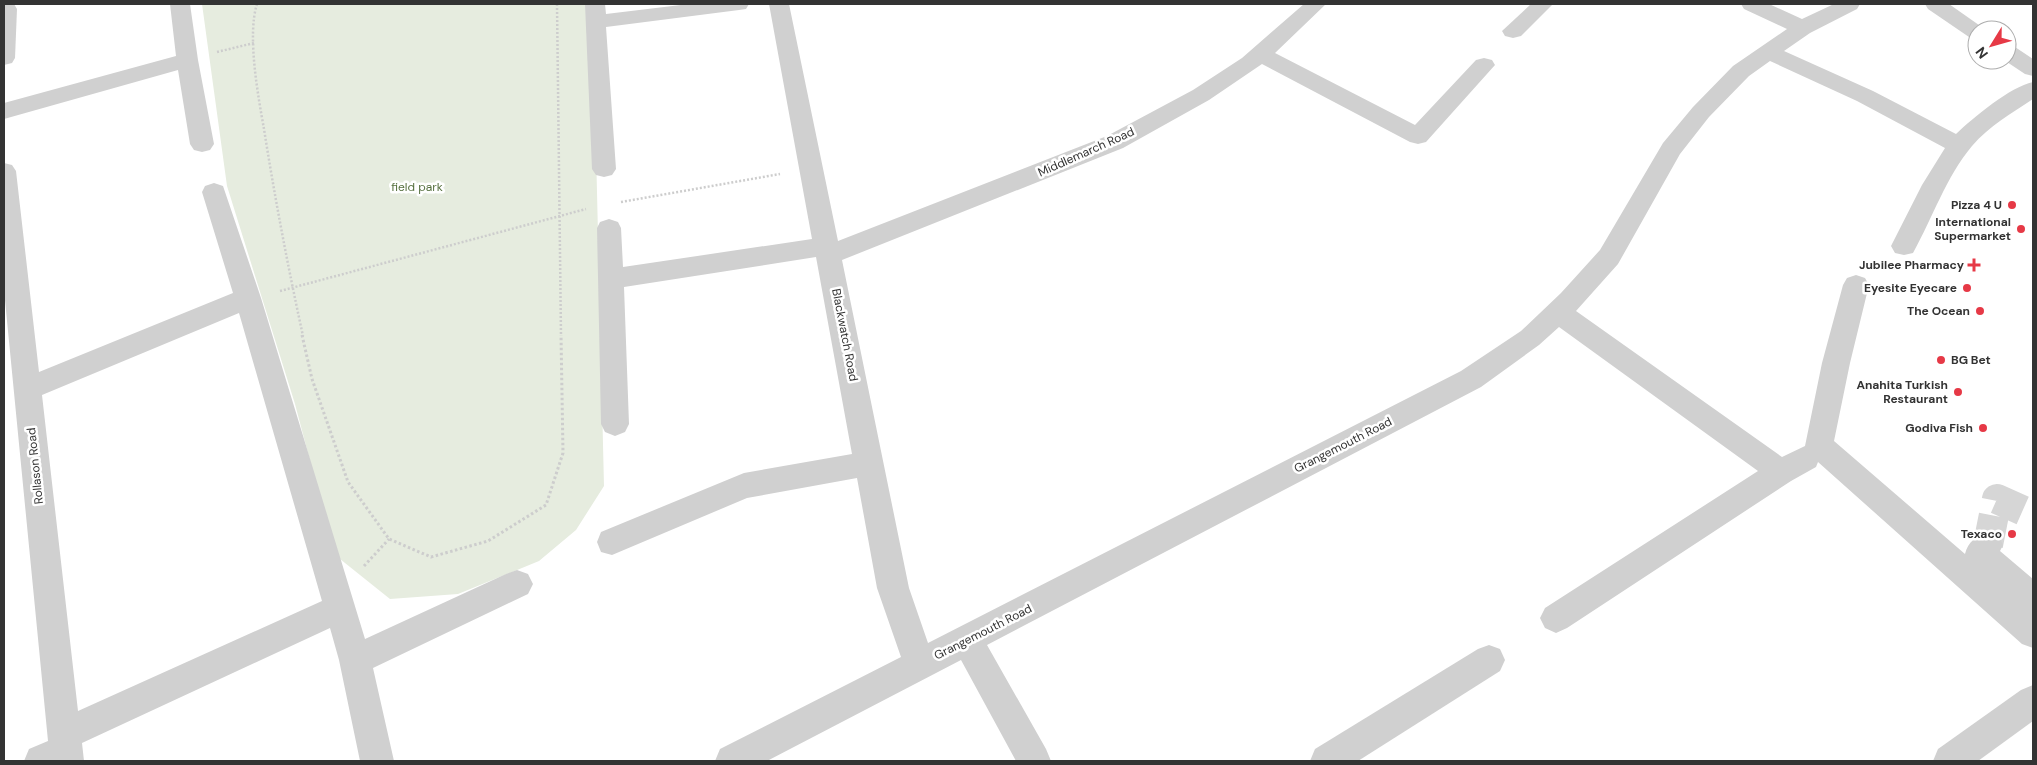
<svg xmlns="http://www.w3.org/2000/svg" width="2037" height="765" viewBox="0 0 2037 765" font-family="'DM Sans',sans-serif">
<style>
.green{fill:#e6ecdf}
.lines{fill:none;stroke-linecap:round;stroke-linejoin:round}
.minor-tunnel{stroke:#d6d6d6;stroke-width:30;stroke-dasharray:30 15;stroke-linecap:butt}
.path-far1{stroke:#cdcdcd;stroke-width:2.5;stroke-dasharray:2 2;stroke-linecap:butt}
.path{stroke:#cdcdcd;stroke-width:3;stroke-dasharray:2.5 2.5;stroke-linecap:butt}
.minor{fill:#d0d0d0;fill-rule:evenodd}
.poi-dot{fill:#e63946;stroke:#fff;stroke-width:2}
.labels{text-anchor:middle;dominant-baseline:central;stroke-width:5;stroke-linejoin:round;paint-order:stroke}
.street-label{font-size:12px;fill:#333;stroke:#fff}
.park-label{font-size:12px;fill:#56703f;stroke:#fff}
.poi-label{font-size:12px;font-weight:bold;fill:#333;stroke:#fff;text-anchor:end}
</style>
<rect width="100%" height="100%" fill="#fff"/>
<path class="green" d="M202,4H588L595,108L604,486L576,530L539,561L458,594L390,599L335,555L295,404L227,186Z"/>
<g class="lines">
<path class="minor-tunnel" d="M1988,545L1997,499L2033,515"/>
<g class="path-far1">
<path d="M257,4C247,35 258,96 264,129C275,199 288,267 303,336"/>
<path d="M557,4L561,336"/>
<path d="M217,52L254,43"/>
<path d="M621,202L780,174"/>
<path d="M280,291L586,209"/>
</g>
<g class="path">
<path d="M302,335L312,379L348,482L389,539L431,557L488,541L546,505L563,453L561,335"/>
<path d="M364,566L389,539"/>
</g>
<g class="minor">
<path d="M4,4H14L17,9L15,58L12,63L4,65Z"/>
<path d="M170,4H190L198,60L214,144L210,150L202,152L194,150L190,144L178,70L4,119V103L176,56Z"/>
<path d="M585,4H605L606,14L689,4H749L746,9L739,10L606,27L616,169L612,175L604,177L596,175L592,169Z"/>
<path d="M769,4H789L838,241L1107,136L1193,90L1242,58L1304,4H1326L1275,53L1415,125L1476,60L1484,58L1492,60L1495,65L1426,142L1418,144L1410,142L1262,64L1209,100L1123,148L842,260L909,588L928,643L1461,371L1521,331L1561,293L1600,250L1663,143L1693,107L1733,66L1787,29L1744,9L1741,4H1769L1802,19L1834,4H1860L1857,9L1810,33L1784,51L1873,91L1956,134C1974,117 2010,87 2033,82V99C2012,113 1989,126 1972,146C1946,177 1933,217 1913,253L1904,255L1895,253L1891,246L1922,185L1945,148L1857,101L1770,61L1749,76L1709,117L1680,154L1618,264L1576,311L1782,457L1805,446L1822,363L1843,285L1847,278L1856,275L1865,278L1869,285L1850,363L1834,441L1965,554C1968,542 1976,536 1988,531L1999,535L2003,545L2000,551L2033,579V648L2022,644L1818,462L1816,467L1791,481L1567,628L1556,633L1545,628L1540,618L1545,608L1758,471L1559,327L1539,345L1481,387L987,645L1046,749L1051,761H1016L961,660L767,761H715L720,749L901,657L877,588L857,478L747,498L612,555L601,552L597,542L601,532L744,473L852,454L816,257L624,287L629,424L625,432L615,436L605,432L601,424L597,228L600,222L609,219L618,222L621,228L623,267L812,239Z"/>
<path d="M1531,4H1553L1521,36L1513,38L1505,36L1502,31Z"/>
<path d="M1925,4H1949L1986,30H1977V39L1969,37L1928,9Z"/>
<path d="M2007,45L2015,47L2033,59V76L2025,74L2004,60H2007Z"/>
<path d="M4,163L12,165L16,171L39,372L233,293L202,192L205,186L214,183L223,186L261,298L365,639L506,574L517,570L528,574L533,584L528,594L373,668L394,761H360L339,660L330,628L82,743L84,761H24L29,749L48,741L4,290ZM239,313L322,601L78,711L42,395Z"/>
<path d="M1489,645L1500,649L1505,660L1500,671L1358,761H1310L1315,749L1478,649Z"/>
<path d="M2033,685V721L1978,761H1933L1938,749L2021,690Z"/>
</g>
</g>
<g class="poi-dot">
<circle cx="2012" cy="205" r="5"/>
<circle cx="2021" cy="229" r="5"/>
<path d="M1971.5 257.5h5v5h5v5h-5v5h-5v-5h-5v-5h5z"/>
<circle cx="1967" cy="288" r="5"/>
<circle cx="1980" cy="311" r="5"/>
<circle cx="1941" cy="360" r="5"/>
<circle cx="1958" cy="392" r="5"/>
<circle cx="1983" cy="428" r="5"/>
<circle cx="2012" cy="534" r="5"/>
</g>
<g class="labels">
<g class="street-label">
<text transform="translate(1086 152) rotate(-24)">Middlemarch Road</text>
<text transform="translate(845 335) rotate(79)">Blackwatch Road</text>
<text transform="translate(1343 445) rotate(-27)">Grangemouth Road</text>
<text transform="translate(35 466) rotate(-96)">Rollason Road</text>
<text transform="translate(983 632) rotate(-27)">Grangemouth Road</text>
</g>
<g class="park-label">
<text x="417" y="187">field park</text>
</g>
<g class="poi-label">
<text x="2002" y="205">Pizza 4 U</text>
<text x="2011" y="222">International<tspan x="2011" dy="14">Supermarket</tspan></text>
<text x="1964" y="265">Jubilee Pharmacy</text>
<text x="1957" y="288">Eyesite Eyecare</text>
<text x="1970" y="311">The Ocean</text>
<text x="1951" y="360" text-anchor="start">BG Bet</text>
<text x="1948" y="385">Anahita Turkish<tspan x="1948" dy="14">Restaurant</tspan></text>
<text x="1973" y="428">Godiva Fish</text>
<text x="2002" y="534">Texaco</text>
</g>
</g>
<rect width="2037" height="765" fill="none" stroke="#333333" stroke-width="10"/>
<g transform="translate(1992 45) rotate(233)"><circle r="24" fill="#ffffff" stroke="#adadad"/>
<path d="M0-4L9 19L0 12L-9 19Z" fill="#e63946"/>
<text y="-8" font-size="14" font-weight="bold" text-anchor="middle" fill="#333333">N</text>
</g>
</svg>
